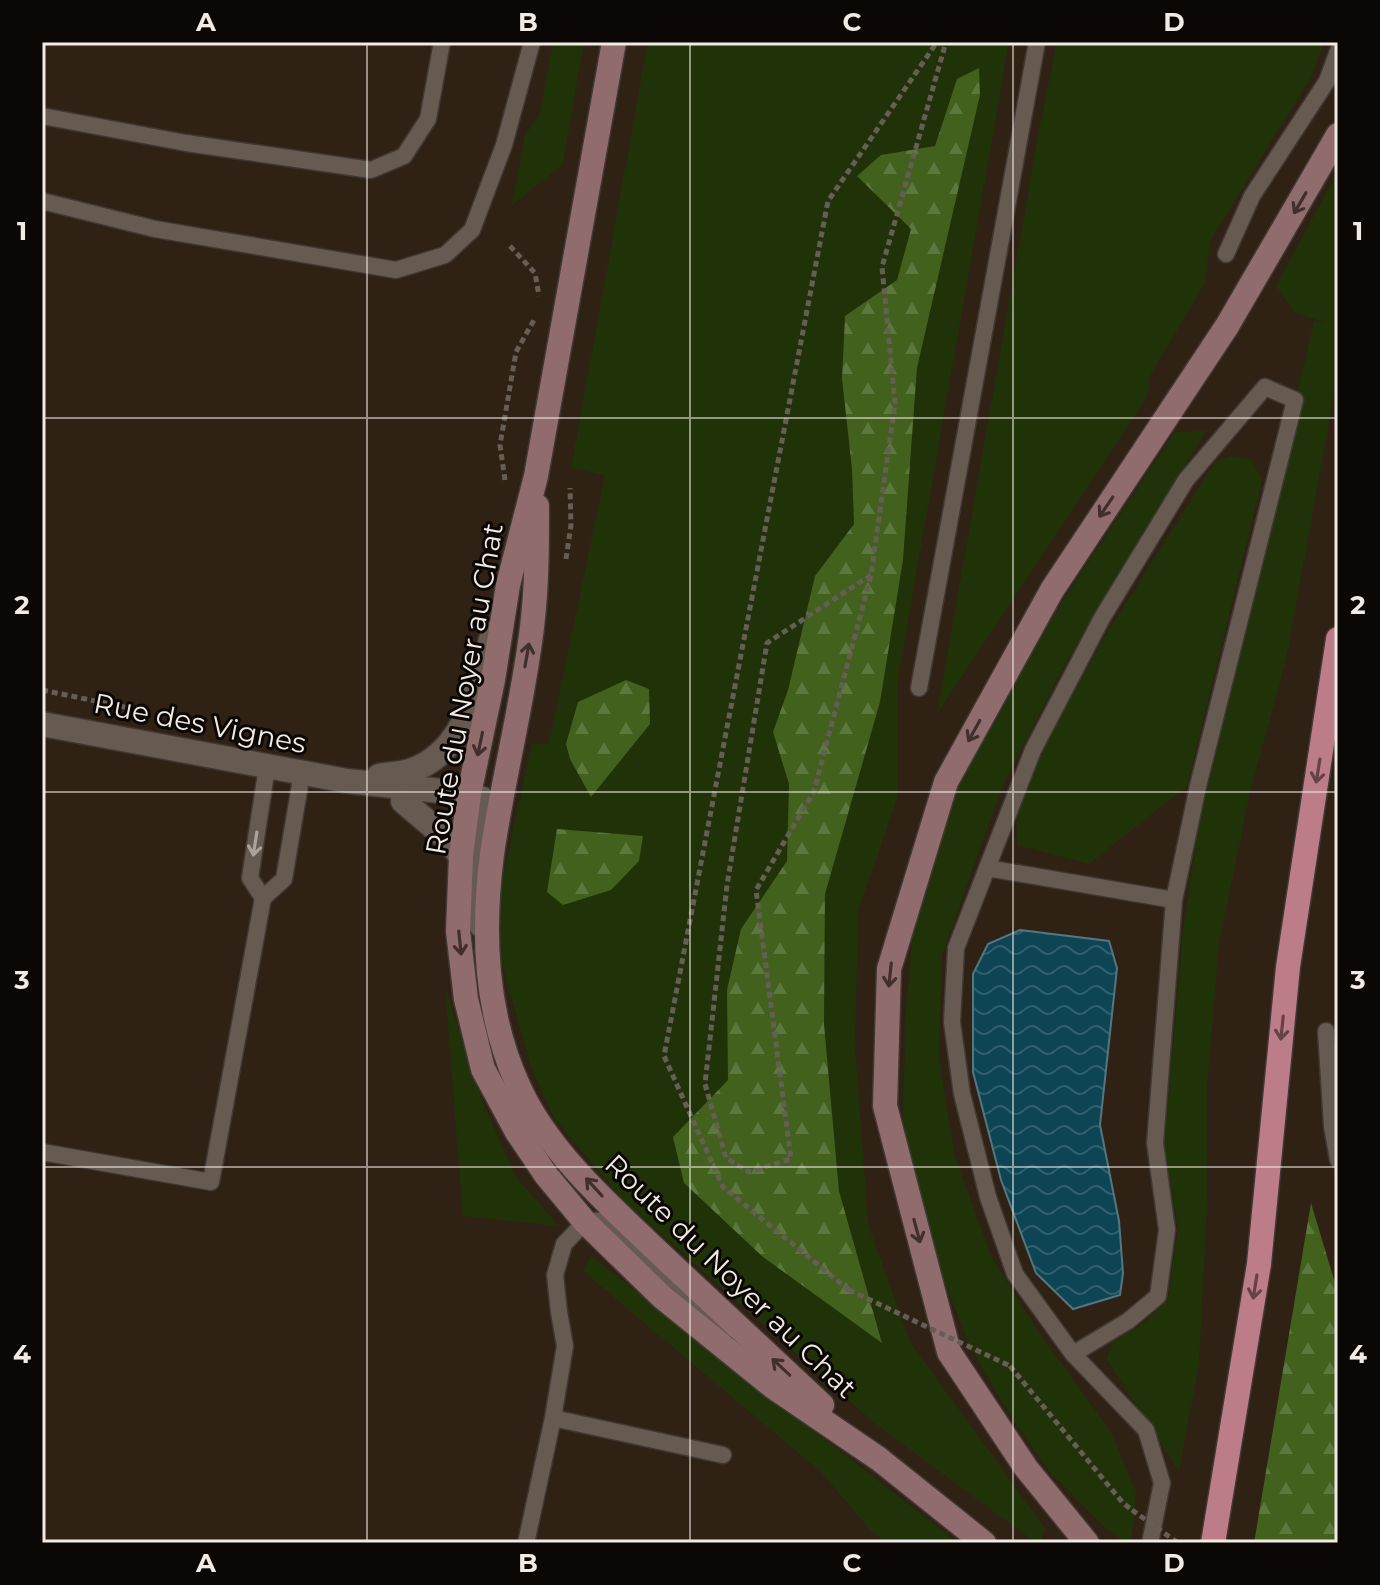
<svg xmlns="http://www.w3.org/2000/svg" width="1380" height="1585" viewBox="0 0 1380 1585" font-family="Montserrat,sans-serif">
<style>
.built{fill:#302115}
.green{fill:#203308;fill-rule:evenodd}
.forest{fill:url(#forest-firs)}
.water{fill:url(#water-waves);stroke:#527780;stroke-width:2}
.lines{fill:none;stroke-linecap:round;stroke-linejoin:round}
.lane-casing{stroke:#403834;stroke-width:19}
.street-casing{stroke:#403834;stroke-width:27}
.secondary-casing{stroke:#403834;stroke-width:27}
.primary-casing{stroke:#403834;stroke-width:27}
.path{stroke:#665e56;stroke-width:5;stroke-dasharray:6 4;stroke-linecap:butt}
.lane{stroke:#675b51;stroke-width:16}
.street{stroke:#675b51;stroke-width:24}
.secondary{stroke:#916c6c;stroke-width:24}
.primary{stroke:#bc7d88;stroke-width:24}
.path-bridge{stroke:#665e56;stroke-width:5;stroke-dasharray:6 4;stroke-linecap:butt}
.oneway{stroke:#412f2e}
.oneway2{stroke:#644246}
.oneway3{stroke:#aca39b}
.grid{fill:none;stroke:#f2ebe5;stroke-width:2;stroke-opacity:0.55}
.labels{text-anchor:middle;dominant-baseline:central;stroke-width:6;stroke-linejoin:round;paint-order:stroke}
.street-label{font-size:28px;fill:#f2ebe5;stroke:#0b0705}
.neatline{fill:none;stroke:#f2ebe5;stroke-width:3}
.grid-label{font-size:26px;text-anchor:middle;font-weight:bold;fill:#f2ebe5}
</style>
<defs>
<pattern id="forest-firs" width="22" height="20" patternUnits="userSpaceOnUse" patternTransform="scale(2)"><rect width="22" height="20" fill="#41611d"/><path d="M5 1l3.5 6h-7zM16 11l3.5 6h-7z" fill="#5d783e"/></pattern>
<pattern id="water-waves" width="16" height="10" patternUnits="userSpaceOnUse" patternTransform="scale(2)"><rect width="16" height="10" fill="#0d4555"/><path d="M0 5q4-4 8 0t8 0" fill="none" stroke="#31606d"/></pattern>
</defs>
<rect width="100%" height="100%" fill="#251c14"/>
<rect class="built" x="42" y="42" width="1296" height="1501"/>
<g class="green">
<path d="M553,42H584L563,164L512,205L525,135L540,114Z"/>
<path d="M648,42H1009L898,678V796L858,911L855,1046L868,1224L910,1342L1045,1528L1040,1543H1036L872,1421L625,1202L554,1118L531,1067L500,957V891L532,744H549L605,475L571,468ZM978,69L980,95L917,368L903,560L880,702L825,894L824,1024L839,1191L882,1341L673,1137L728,1080L741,929L787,861L789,784L774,732L788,690L815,576L854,524L852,469L842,379L845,316L897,280L911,229L875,194L881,155L935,146L957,79Z"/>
<path d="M1057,42H1324L1311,77L1210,241L1205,283L1151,374L1147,397L937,714L1039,130Z"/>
<path d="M1338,171V373L1286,660L1250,793L1219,943L1207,1087V1203L1199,1363L1179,1471L1107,1360L1112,1343L1145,1322L1168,1299L1178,1229L1164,1144L1183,932L1199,823L1314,321L1327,323L1295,313L1276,286Z"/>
<path d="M1206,431L1062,670L1002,787L942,955L939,1057L954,1154L991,1256L1038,1331L1111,1432L1136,1492L1131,1543H1126L1102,1525L1049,1471L1009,1414L969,1344L919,1216L903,1118L906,1009L913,929L954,796L994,718L1062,602L1175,432Z"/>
<path d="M1231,456L1251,459L1262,480L1187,786L1089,864L1017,845V812L1049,738L1104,638L1216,461Z"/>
<path d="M445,987L482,1101L516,1177L559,1226L463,1216Z"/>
<path d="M591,1256L958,1543H886L870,1530L822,1473L583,1271Z"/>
</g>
<g class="forest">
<path d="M979,68L980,95L917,368L903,560L880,702L825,894L824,1024L839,1191L882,1343L763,1257L684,1183L673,1137L728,1080L727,990L741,929L787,861L789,784L773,732L788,690L815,576L854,524L852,469L842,379L845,316L897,280L911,229L857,176L881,155L935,146L957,79Z"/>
<path d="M626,680L649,689L650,724L591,797L570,759L566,744L578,702Z"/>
<path d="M557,829L643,836L639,861L611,890L563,905L547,892Z"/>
<path d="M1311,1203L1338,1293V1543H1254Z"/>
</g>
<path class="water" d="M1020,930L1109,941L1117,968L1100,1125L1119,1221L1123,1273L1120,1295L1073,1309L1036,1273L1001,1180L973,1072V974L988,944Z"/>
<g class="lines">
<defs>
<g id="lane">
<path d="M42,116L186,143L371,170L404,156L428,119L442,42"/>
<path d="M42,201L155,229L396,270L445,255L472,230L504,145L532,42"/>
<path d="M1226,254L1252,196L1327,81L1338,51"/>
<path d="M919,688L1037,42"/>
<path d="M267,767L250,878L263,898L284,879L302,773"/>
<path d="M987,868L1174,900"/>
<path d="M1326,1031L1332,1126L1338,1160"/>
<path d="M42,1152L211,1182L263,898"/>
<path d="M1073,1354L1128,1321L1158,1296L1167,1230L1155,1143L1174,900L1198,786L1295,400L1265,387L1186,480L1102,618L1033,750L956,948L952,1022L962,1094L988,1197L1015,1274L1073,1354L1146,1430L1162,1483L1150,1543"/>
<path d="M553,1418L565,1346L559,1312L555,1275L564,1244L585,1222L604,1220L712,1320L732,1329"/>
<path d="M526,1543L553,1418L723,1455"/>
</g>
<g id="street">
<path d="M42,724L347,781L469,794L482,799"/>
<path d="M379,776C389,774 401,774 410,771C468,752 477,684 493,633"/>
<path d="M403,801L444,836L461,856"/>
<path d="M481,925C471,883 477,841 482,799"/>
</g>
<g id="secondary">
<path d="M614,42L536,476L508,585L493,680L469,794L461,856L458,931L466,999L483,1069L517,1132L546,1175L585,1222L662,1297L772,1386L879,1459L984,1543"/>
<path d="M537,506C537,546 537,586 532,627C523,703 503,778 492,854C482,933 485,1012 518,1085C548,1154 618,1213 671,1264C721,1311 771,1358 822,1405"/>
<path d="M1087,1543L1026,1468L949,1352L885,1106L889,969L946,782L1052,590L1227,326L1338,135"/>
</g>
<path id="primary" d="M1213,1543L1259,1264L1288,967L1338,639"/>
</defs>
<use href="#lane" class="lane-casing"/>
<use href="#street" class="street-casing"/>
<use href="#secondary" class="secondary-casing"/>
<use href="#primary" class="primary-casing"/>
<g class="path">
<path d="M510,246L535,273L539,296"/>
<path d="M505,480L500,445L516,352L534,320"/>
<path d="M566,559L571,525L570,488"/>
<path d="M871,575L767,643L727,885L705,1084L726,1158L749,1172L791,1159L756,890L814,791L871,575L895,403L882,267L946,42"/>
<path d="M42,690L134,709L140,716"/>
<path d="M849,1290L723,1187L664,1056L828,201L937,42"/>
<path d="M1010,1366L1123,1503L1132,1510"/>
</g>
<use href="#lane" class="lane"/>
<use href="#street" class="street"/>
<use href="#secondary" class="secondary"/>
<use href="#primary" class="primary"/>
<g class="path-bridge">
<path d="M849,1290L1010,1366"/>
<path d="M1132,1510L1178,1543"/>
</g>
</g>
<defs><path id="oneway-shaft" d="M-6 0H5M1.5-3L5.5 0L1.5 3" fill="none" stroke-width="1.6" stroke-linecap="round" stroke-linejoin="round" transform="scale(2)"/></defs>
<g class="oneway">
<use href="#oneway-shaft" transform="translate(1300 203) rotate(120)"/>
<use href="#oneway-shaft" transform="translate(1106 507) rotate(124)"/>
<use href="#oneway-shaft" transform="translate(527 655) rotate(-80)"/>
<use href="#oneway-shaft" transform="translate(974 731) rotate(119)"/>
<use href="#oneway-shaft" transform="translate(480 744) rotate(102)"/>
<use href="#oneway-shaft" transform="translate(460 943) rotate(84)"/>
<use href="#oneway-shaft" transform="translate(890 975) rotate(96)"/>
<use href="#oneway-shaft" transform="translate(594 1187) rotate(-132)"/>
<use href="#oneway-shaft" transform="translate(917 1231) rotate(75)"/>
<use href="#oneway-shaft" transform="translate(781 1367) rotate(-137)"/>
</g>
<g class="oneway2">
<use href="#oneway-shaft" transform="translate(1318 771) rotate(99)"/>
<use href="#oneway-shaft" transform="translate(1282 1028) rotate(96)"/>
<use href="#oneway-shaft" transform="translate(1255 1287) rotate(99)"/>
</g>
<use class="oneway3" href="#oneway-shaft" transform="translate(255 844) rotate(99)"/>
<path class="grid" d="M367,42V1543M690,42V1543M1013,42V1543M42,418H1338M42,792H1338M42,1167H1338"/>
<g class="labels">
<g class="street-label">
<text transform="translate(464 689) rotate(-80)">Route du Noyer au Chat</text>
<text transform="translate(200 723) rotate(11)">Rue des Vignes</text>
<text transform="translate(731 1276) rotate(44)">Route du Noyer au Chat</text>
</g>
</g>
<rect width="1380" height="1585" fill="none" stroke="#0b0705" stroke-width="88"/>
<rect x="44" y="44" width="1292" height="1497" class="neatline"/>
<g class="grid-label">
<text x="206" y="31">A</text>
<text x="528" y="31">B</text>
<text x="852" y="31">C</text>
<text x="1174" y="31">D</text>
<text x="22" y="240">1</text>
<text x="1358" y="240">1</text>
<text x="22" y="614">2</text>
<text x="1358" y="614">2</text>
<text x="22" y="989">3</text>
<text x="1358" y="989">3</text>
<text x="22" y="1363">4</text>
<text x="1358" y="1363">4</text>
<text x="206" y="1572">A</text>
<text x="528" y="1572">B</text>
<text x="852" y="1572">C</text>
<text x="1174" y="1572">D</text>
</g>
</svg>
